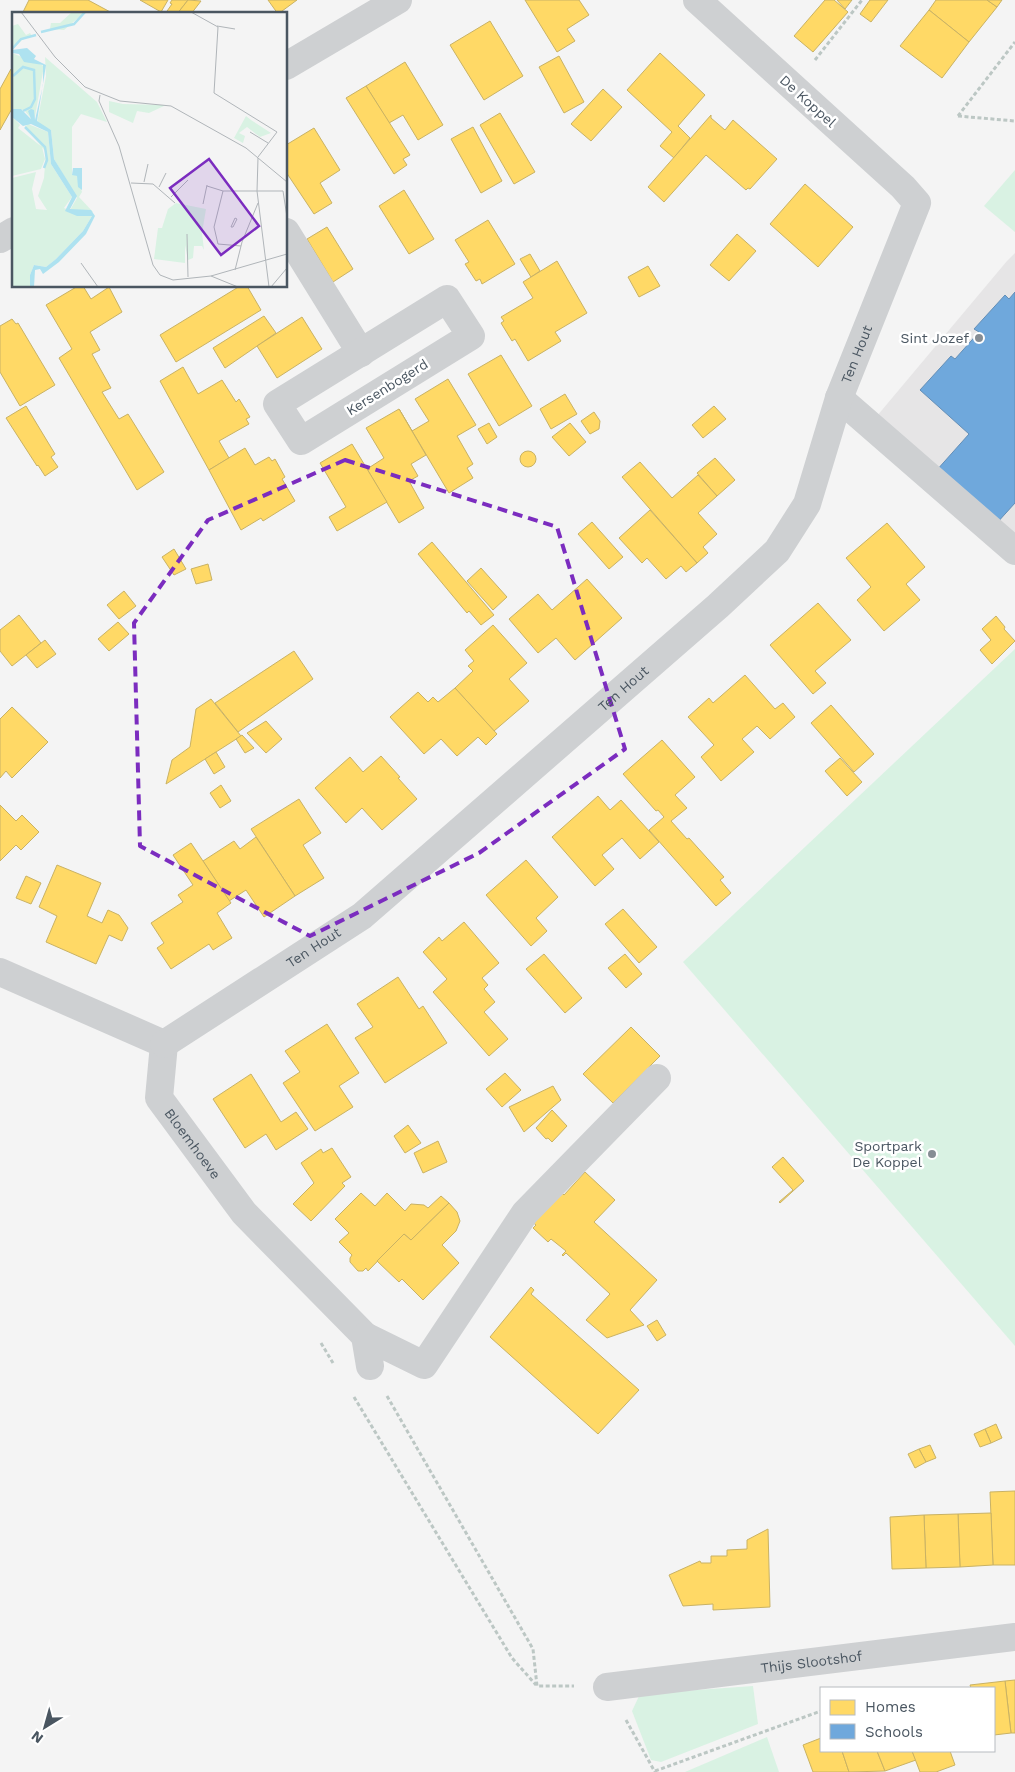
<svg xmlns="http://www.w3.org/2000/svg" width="1015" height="1772" viewBox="0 0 1015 1772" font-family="'Work Sans',sans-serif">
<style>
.education{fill:#e6e5e6}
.green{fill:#d9f2e3}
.homes{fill:#ffd966;stroke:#c9b264}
.schools{fill:#6fa8dc;stroke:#648fb7}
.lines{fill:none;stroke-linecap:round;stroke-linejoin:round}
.path{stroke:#bcc7c4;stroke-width:3;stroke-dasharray:4 2.5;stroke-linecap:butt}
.minor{stroke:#ced0d2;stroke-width:28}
.marked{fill:none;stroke:#7b2cbf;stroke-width:4;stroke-dasharray:10 6;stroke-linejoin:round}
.poi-dot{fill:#868d94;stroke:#fff;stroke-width:2}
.labels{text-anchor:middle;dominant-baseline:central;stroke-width:5;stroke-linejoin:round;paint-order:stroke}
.street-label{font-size:14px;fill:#4a5661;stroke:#fff}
.poi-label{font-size:14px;fill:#4a5661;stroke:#fff;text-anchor:end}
.inset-river{fill:none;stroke:#aee2f0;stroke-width:2.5}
.inset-road{fill:none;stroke:#b0b5b9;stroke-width:1}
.view{fill:#7b2cbf;fill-opacity:0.15;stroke:#7b2cbf;stroke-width:2.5}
.inset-edge{fill:none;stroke:#4a5661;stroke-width:2.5}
</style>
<rect width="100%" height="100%" fill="#f4f4f4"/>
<path class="education" d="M1015,253V543L877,416L1007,261Z"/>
<g class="green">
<path d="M1015,170V232L984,206Z"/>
<path d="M1015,649V1346L683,962Z"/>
<path d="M753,1686L758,1724L661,1762L651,1760L632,1711L640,1694Z"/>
<path d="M767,1737L779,1772H685Z"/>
</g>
<g class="homes">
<path d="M29,0H88L114,14H22Z"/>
<path d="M140,0H168L161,12Z"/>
<path d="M172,0H188L177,14H165L172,4L170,3Z"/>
<path d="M188,0L201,1L191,14H177Z"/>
<path d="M268,0H297L278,14Z"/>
<path d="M525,0H579L589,15L567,29L575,41L557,52Z"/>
<path d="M825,0H834L848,12L813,52L794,36Z"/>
<path d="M837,0H852L845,9Z"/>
<path d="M870,0H888L871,22L860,14Z"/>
<path d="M936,0H987L997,7L969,42L929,10Z"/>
<path d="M987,0H1002L997,7Z"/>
<path d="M929,10L969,42L942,78L900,46Z"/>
<path d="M490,21L523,76L484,100L450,45Z"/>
<path d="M660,53L705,95L678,126L690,138L674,158L660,146L672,132L627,90Z"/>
<path d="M559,56L584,102L564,113L539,67Z"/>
<path d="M405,62L443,125L418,140L403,115L389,123L366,86Z"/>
<path d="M11,69L14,71V105L0,130V89Z"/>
<path d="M366,86L410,155L403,159L407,165L394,174L346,98Z"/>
<path d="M603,89L622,107L591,141L571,124Z"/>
<path d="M500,113L535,172L514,184L480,125Z"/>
<path d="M711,115V118L725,130L733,120L777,159L750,189L748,188L746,190L706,155L664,202L648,187Z"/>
<path d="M473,127L502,181L481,193L451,139Z"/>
<path d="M314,128L340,170L320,183L332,203L314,214L286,172V145Z"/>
<path d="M805,184L853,227L818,267L770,224Z"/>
<path d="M404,190L434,239L409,254L379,206Z"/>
<path d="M488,220L515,264L482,284L480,279L476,281L465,264L469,262L455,240Z"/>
<path d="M327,227L353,269L333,282L307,239Z"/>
<path d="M737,234L756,251L729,281L710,265Z"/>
<path d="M530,254L540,271L531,277L520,259Z"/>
<path d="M557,261L587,313L555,332L561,341L528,361L515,339L512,341L501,323L504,321L501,317L533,298L523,282Z"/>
<path d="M648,266L660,286L639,297L628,277Z"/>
<path d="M78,286H83L91,299L109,287L122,312L90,332L100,350L92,354L111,388L102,392L119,419L128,414L164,472L137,490L59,358L72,349L46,305Z"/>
<path d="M240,286H247L261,310L176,362L160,335Z"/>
<path d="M264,316L276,333L225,368L213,348Z"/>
<path d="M302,317L322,349L277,378L257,346Z"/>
<path d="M12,319L16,324L18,323L55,385L20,406L0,372V326Z"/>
<path d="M501,355L532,406L499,426L468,374Z"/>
<path d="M183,367L198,394L222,380L236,402L239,399L250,417L246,419L249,424L219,441L229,458L209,470L160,381Z"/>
<path d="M448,379L476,425L457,436L473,464L467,468L473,478L449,493L399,409L412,431L429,421L415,399Z"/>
<path d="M565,394L577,414L551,429L540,409Z"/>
<path d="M26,406L55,454L51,457L58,467L45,476L38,465L37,466L6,418Z"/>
<path d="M714,406L726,419L703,438L692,425Z"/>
<path d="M399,409L426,455L411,464L418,476L409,481L424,508L399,523L367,469L384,458L366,428Z"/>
<path d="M594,412L600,421L599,429L590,434L581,421Z"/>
<path d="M489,423L497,437L487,444L478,429Z"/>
<path d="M570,423L586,442L569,456L552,437Z"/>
<path d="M352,444L387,502L337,531L329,517L346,507L320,463Z"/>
<path d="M245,448L255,465L269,457L272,461L275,459L285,477L282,479L295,501L263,521L261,518L241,530L209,470Z"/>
<circle cx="528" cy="459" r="8"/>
<path d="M715,458L735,480L717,496L697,473Z"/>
<path d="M640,462L672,498L698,475L717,496L698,513L717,534L703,547L708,553L697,563L622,477Z"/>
<path d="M650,510L697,563L686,572L681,566L666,579L647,558L642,563L619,538Z"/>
<path d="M592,522L623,557L609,569L578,534Z"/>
<path d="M887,523L925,567L906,584L920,600L884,631L857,600L871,587L846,558Z"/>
<path d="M432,542L494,615L481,625L469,611L467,613L418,554Z"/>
<path d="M174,549L186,569L174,575L162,557Z"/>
<path d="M208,564L212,580L196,584L191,569Z"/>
<path d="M481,568L507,597L493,610L467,581Z"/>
<path d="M587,579L622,618L575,660L556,638L538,653L509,619L538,594L552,610Z"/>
<path d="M124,591L136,606L119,619L107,605Z"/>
<path d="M818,603L851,640L815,671L826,683L813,694L770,645Z"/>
<path d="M19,615L41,643L12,666L0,651V630Z"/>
<path d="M996,616L1005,627L1004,629L1015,641L992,664L980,650L991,640L982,629Z"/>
<path d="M118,622L129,634L109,651L98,639Z"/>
<path d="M493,625L527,663L509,679L529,701L494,731L455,688L473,671L468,666L474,661L465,650Z"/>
<path d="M45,640L56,654L37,668L26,655Z"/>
<path d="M294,651L313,679L238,732L215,703Z"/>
<path d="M745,675L775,709L783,703L795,717L770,739L757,726L742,739L754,752L721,781L701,757L714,745L688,717L709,698L713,703Z"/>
<path d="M455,688L497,734L486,745L478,737L457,756L441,739L424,754L390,717L418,692L428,702L433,697L438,702Z"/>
<path d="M211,699L241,736L166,784L172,760L190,747L196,709Z"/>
<path d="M831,705L874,754L854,772L811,723Z"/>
<path d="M12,707L48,742L12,778L6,771L0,778V719Z"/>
<path d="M266,721L282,739L266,753L247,733Z"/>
<path d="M242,735L254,748L245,753L236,739Z"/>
<path d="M662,740L695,777L675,795L687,808L671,821L687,839L689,838L724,877L720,880L731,893L716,906L649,830L664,817L658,810L656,811L623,774Z"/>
<path d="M216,752L225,767L214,774L205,759Z"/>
<path d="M381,756L400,777L398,778L417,799L382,830L362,808L346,823L315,788L350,757L363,772Z"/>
<path d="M840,758L862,782L847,796L825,771Z"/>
<path d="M221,785L231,801L220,808L210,793Z"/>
<path d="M598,796L610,810L621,800L659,842L640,859L622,838L602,855L614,869L595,886L552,837Z"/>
<path d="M299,799L321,833L303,845L324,878L295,896L251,829Z"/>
<path d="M0,805L16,821L22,815L39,832L21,850L16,845L0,861Z"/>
<path d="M256,837L295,896L264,917L246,890L229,901L203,861L234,841L240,849Z"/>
<path d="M191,843L231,903L217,913L232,938L213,950L209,944L171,969L157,948L164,943L151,923L183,902L178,895L193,885L173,855Z"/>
<path d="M526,860L558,897L536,918L547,931L531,946L486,895Z"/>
<path d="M57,865L101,883L87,916L102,923L108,910L119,915L128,928L122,941L109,935L96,964L46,942L57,916L39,907Z"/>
<path d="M26,876L41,883L31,904L16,898Z"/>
<path d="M623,909L657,947L639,963L605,924Z"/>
<path d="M464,922L499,963L482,978L488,985L484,989L495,1002L484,1012L508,1039L489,1056L433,992L447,979L423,952L439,937L442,941Z"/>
<path d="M544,954L582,998L565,1013L526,969Z"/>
<path d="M625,954L642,974L626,988L608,968Z"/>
<path d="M398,977L419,1009L423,1006L447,1043L385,1083L355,1038L373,1027L357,1004Z"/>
<path d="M327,1024L359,1073L339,1086L353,1107L315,1131L283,1083L300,1072L285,1051Z"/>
<path d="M631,1027L660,1056L613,1103L583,1074Z"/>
<path d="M505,1073L521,1090L502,1107L486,1089Z"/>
<path d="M251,1074L281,1122L296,1112L308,1129L276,1150L266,1134L245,1148L213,1099Z"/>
<path d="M553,1086L561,1100L524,1132L509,1107Z"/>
<path d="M552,1110L567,1126L552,1142L548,1138L546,1139L536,1128Z"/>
<path d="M408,1125L421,1143L405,1153L394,1136Z"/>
<path d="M438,1141L447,1162L423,1173L414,1153Z"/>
<path d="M332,1148L351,1177L342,1183L345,1186L311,1221L293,1204L314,1183L301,1163L321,1149L323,1153Z"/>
<path d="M783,1157L804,1181L780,1203L779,1202L793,1190L772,1167Z"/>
<path d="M585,1172L615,1200L594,1222L657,1280L630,1310L644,1325L607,1338L586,1320L610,1294L566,1253L563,1256L562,1255L566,1251L551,1239L548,1242L533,1228L536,1225L531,1221L559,1190L564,1195Z"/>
<path d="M361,1193L375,1206L387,1193L405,1211L411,1204L424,1205L428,1208L441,1196L449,1203L411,1240L404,1234L368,1271L366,1268L363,1271H358L350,1262V1258L352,1255L339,1242L349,1233L335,1219Z"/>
<path d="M449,1203L457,1212L460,1221L456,1231L442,1245L459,1263L423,1300L402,1279L399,1282L377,1261L404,1234L411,1240Z"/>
<path d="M531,1287L534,1290L531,1294L639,1390L598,1434L490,1337Z"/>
<path d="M657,1320L666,1335L657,1341L647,1326Z"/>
<path d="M996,1424L1002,1438L991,1443L985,1429Z"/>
<path d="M985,1429L991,1443L980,1447L974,1434Z"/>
<path d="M930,1445L936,1458L926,1462L919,1449Z"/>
<path d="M919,1449L926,1462L915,1468L908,1454Z"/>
<path d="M1015,1491V1565H993L990,1492Z"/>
<path d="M991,1513L993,1565L960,1567L958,1514Z"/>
<path d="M958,1514L960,1567L926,1568L924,1515Z"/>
<path d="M924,1515L926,1568L892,1569L890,1517Z"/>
<path d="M768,1529L770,1607L713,1610V1604L683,1606L669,1575L700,1561L701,1563H711V1556H727V1550L747,1549V1540Z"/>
<path d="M1015,1680V1733H1011L1005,1681Z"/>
<path d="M1005,1681L1011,1733L994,1735V1688H971L970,1685Z"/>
<path d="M821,1738V1751H842L849,1772H813L803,1745Z"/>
<path d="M842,1751H877L885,1771L849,1772Z"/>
<path d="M877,1751H912L916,1760L885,1771Z"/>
<path d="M912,1751H950L955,1765L936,1772H920Z"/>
</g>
<path class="schools" d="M1015,292V503L996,524L936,471L969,434L920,390L951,356L955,359L979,332L974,329L1005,295L1009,299Z"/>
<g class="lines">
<g class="path">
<path d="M815,60L862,0"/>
<path d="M958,116L1015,42"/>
<path d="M958,116L1015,121"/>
<path d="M321,1343L333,1363"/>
<path d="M387,1396L533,1649L537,1686H574"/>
<path d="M354,1397L512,1658L536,1685"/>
<path d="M626,1720L655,1772"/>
<path d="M655,1771L821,1711"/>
</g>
<g class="minor">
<path d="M286,66L398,0"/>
<path d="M286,232L361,353"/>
<path d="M0,239L14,231"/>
<path d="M447,299L471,336L301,441L277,404Z"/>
<path d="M839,398L1015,551"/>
<path id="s1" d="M0,972L164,1044L159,1098L244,1213L365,1336"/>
<path id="s2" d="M164,1044L362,916L718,606L777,551L807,504L839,398L917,203L903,187L697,0"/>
<path d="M370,1366L365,1336L424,1365L525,1213L657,1078"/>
<path id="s3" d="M607,1687L1015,1637"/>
</g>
</g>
<path class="marked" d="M345,460L557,527L625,749L479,853L310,936L140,846L134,623L208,520Z"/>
<g class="poi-dot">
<circle cx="979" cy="338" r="5"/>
<circle cx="932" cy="1154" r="5"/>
</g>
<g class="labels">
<g class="street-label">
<text transform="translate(808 101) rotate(42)">De Koppel</text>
<text stroke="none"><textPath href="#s2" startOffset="1002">Ten Hout</textPath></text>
<text transform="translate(387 387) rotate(-32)">Kersenbogerd</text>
<text stroke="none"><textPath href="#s2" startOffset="582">Ten Hout</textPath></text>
<text stroke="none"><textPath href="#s2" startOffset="178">Ten Hout</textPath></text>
<text stroke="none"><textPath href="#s1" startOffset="290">Bloemhoeve</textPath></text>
<text stroke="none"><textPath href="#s3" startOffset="206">Thijs Slootshof</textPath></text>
</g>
<g class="poi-label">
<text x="969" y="338">Sint Jozef</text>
<text x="922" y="1146">Sportpark<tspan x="922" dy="16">De Koppel</tspan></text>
</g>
</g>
<g transform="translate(12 12)">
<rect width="275" height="275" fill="#f4f4f4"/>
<path d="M60,0H73L52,18L38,17L39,11H48ZM6,12L14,23L18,21L20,24L10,28L0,38V14ZM0,41L32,54L22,110L12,98L0,97ZM33,45L85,90L95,110L69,102L60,115V162L65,164L70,180L67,185L81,200L58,198L65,186L42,147L39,118L25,111L34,64ZM97,89L111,92L154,93L137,101L125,99L121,111L97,100ZM0,104L8,113L6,116L30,135L33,147L29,157L0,164ZM234,104L239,108L259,121L248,125L235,115L227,121L233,124L231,131L222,126ZM16,112L36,120L39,152L60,185L52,196L70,204H80L71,219L44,247L34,255L22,253L18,263V275H0V166L24,160L20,177L24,197L35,198L26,184L32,166L34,140L13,115ZM164,191L194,197L190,221L192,238L190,234H182L181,246L176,248L173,233V251L142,247L146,216H150L156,197Z" fill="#d9f2e3"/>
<path d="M15,36L24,44L22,47L34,53L25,109L39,118L42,147L65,184L58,197L79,198L83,204L74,222L47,250L31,262L28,257L23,258L22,275H18V263L22,253L34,255L44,247L71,219L80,204H65L53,199L60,185L39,152L36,120L19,112L11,114L0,105V97H9L19,107L16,99L19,97L22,98L23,108L31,73V53L12,50L7,42L0,41V38ZM61,156H70V178L66,175L65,164L60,163Z" fill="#aee2f0"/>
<path class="inset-river" d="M29,20L62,12L73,0M0,37L9,27L24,23M1,64L11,55L22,58L23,87L19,95L11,99M13,115L33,135L35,148L32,156"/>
<path class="inset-road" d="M9,0L43,45L73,75L108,89L159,94L234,136L275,170M179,0L206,15L202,81L265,120L246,145M205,14L223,17M88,83L87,89L107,134L141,253L148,263L161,268L199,264L275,242M238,120L256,131M246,146L245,179L257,275M132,170L136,152M119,171L141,172L163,191M195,174L211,179H271L275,205M147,175L154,161M211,179L202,215L206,232L229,234M159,185L176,168M191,192L195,173M223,206L225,207L221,215H219ZM175,222L176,265M69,251L86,275M223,258L230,230L246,191M199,264L226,275M259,275L275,256"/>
<path class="view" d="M197,147L247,214L209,243L158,176Z"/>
<rect width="275" height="275" class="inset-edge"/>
</g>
<rect x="820" y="1687" width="175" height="65" fill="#ffffff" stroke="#b7bbc0"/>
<rect x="830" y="1700" width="25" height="15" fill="#ffd966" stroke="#b7bbc0"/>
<text x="865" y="1712" font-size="15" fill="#4a5661">Homes</text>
<rect x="830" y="1724" width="25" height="15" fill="#6fa8dc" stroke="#b7bbc0"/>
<text x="865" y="1737" font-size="15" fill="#4a5661">Schools</text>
<g transform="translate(45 1727) rotate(217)" stroke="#ffffff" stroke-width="4" paint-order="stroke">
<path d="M0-4L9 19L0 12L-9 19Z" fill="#4a5661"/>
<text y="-8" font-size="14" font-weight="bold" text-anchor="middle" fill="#4a5661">N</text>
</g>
</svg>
